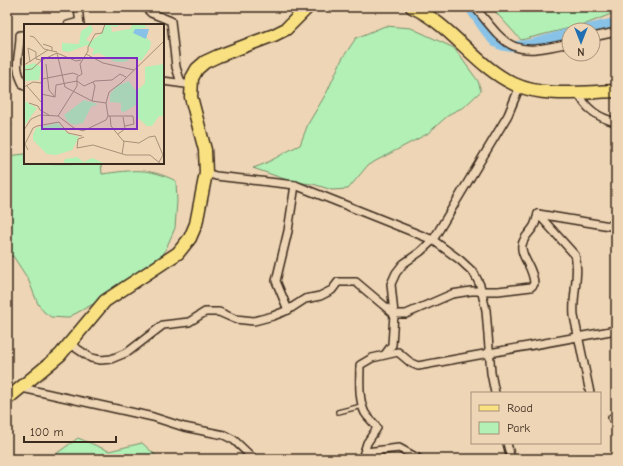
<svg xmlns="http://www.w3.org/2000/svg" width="623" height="466" viewBox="0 0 623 466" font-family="'Comic Neue',sans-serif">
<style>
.green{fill:#b2f0b6;stroke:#768d6a}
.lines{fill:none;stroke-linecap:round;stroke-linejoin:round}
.river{stroke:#88c3e7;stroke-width:11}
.lane-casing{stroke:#3b2a1e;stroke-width:6}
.street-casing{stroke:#3b2a1e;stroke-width:10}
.primary-casing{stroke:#3b2a1e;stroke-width:15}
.lane{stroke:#eed5b5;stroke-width:3.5}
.street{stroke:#eed5b5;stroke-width:7}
.primary{stroke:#f9e181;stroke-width:12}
.inset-road{fill:none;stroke:#a69179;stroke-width:1}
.view{fill:#7b2cbf;fill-opacity:0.15;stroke:#7b2cbf;stroke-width:2}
.inset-edge{fill:none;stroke:#3b2a1e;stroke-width:2}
</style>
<rect width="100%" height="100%" fill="#eed5b5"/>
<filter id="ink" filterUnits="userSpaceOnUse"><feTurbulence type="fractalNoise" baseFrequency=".025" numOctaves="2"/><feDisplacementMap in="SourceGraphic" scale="8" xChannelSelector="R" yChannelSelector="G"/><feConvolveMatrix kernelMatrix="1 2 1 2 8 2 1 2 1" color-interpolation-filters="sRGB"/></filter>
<g filter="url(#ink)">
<g class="green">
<path d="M491,7H616V12L586,24L521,40Z"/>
<path d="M385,26L411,28L454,48L478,81L481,91L464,107L451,113L427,134L368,165L348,189L332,190L313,184L293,182L253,168C270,163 284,152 300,145L308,124L327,92L342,59L356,38Z"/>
<path d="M7,102L12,125L7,156L25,154V163H101L102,174C133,170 148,167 176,181L177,201L175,228L164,253L150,270L97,302L67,318L51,317L44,312L38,304L28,279L13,256L7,257Z"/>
<path d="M78,438L109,451L142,443L160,459H49Z"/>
</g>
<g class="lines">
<g class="river">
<path d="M470,7C477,16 488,36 496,42C514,54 550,39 569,34"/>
<path d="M586,30L616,23"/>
</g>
<defs>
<path id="lane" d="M338,412L362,406"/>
<g id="street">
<path d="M78,7L80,25"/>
<path d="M145,7L151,13L171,21L176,67L181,83"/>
<path d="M475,7C510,51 513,56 569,43"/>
<path d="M68,25L79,22"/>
<path d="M25,35H20C20,58 12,63 24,86H25"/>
<path d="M593,37L616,32"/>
<path d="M163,81L185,84"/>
<path d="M578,92C585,108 598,118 616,122"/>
<path d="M206,173L216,176L295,185L433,240L460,260L474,273L480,285L486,310L491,373L495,393"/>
<path d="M538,214L575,255C580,274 572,296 574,316L590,393"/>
<path d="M538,214L616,227"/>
<path d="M288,310L276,281L288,231L295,185"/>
<path d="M70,344L91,358L101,360L111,359L128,352L163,325L189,322L205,312H219L235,319L254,321L273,316L288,310L305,299L320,296L332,290L338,282H356L394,314H406L452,294L471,291H498L531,287L534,284C534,267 520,257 522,245C524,236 530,233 534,226C536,222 537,217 538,214"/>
<path d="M386,353L392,345L394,314L391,284L396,273L403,264L420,252L433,240L508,115L520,86"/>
<path d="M22,388L153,417L184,427L224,435L234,440L254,459"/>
<path d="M612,418H616"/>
<path d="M507,443L511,459"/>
<path d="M366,452L399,448L419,459"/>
<path d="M362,459L367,443L377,428C373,421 368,418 365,413C358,399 360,380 360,365L372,358L398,352L411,363L418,366L616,330"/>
</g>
<g id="primary">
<path d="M412,7C452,25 475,66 514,84C544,98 584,92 616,91"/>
<path d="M7,399L60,355L105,301L178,253L190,238L196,224L206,173L205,150L191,97L192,78L197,69L205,62L218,56L274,35L286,29L308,7"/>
</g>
</defs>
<use href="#lane" class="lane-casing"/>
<use href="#street" class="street-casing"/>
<use href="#primary" class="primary-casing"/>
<use href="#lane" class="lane"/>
<use href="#street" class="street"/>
<use href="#primary" class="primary"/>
</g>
</g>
<g transform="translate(24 24)">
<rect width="140" height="140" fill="#eed5b5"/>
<path d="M82,0H95L93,3L87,2L88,8L106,5L109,0H122L121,3H127L113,5L127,18L126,24L117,37L108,34L101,38H91L75,29L68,31L70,25L63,21L45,28L38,27V19L55,20L57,7L67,1L69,6L62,16L66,18L77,10ZM10,39L17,43L15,56L0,57V42ZM140,40V92H135L128,102H123L114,94L112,81L100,88L97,87V79L86,78V70L93,62L105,57L111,66L116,64L121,59V43ZM60,76L74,80L67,83L59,99L50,101L44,98L40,91ZM0,77L13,84L0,102ZM34,99L43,109L55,113L48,126L32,131L23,130L9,116V111L12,104ZM53,133L60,138L68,134L82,140H39L41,135Z" fill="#b2f0b6"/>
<path d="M111,5H125L122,15L109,9Z" fill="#88c3e7"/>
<path class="inset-road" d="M6,12L10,13L20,25L24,26M19,20L28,23V27M33,29L41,63L68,77L82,79M33,29L52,37L57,36M62,30L79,39L110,46M6,38L4,24L12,28V35L17,36M22,40L25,66L31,73M0,41L24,26L33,28M0,46L8,45L18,36L33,29M53,57L60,62L71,57L88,56L96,50L102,53M3,62L17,78M0,63L9,58L17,59L18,55L49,49L54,51M17,70L31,73M31,73L32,61L53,57M68,77L71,62L69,58M5,79L14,82L16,86L25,91M34,92L53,62V53L58,50L56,40L64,27V23L71,10L78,9L81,0M84,92H109L110,100L101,102M86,92L87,102L100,118L98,130M0,106L7,95L16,91L34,92L50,104L59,107L82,96L84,92L82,79L85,68L97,59L140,17M94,110L101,105L99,93M60,113L54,115L53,124L69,121L102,131H126L137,140M99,117L115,119L125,113L131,112L139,131L135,138M4,126L1,120L9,104L13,102L35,98L44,109L58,112"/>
<path class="view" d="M18,34H113V105H18Z"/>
<rect width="140" height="140" class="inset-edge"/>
</g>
<rect width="623" height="466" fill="none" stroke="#eed5b5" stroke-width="24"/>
<rect x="12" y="12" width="599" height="442" fill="none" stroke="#3b2a1e" stroke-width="1.5" filter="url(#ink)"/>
<rect x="471" y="392" width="130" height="52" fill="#eed5b5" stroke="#a69179"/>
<rect x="479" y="405" width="20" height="6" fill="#f9e181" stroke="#a69179"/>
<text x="507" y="412" font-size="12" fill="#3b2a1e">Road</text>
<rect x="479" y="422" width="20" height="12" fill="#b2f0b6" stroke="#a69179"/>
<text x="507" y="432" font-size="12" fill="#3b2a1e">Park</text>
<g transform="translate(581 42) rotate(180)"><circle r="19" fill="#eed5b5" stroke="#a69179"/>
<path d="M0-3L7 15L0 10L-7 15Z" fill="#1f6fb2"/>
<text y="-6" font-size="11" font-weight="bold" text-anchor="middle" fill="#3b2a1e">N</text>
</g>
<path d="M24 436v6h92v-6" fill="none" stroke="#3b2a1e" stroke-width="2"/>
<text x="30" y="436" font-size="12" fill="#3b2a1e" stroke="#eed5b5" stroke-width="3" paint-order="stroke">100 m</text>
</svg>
